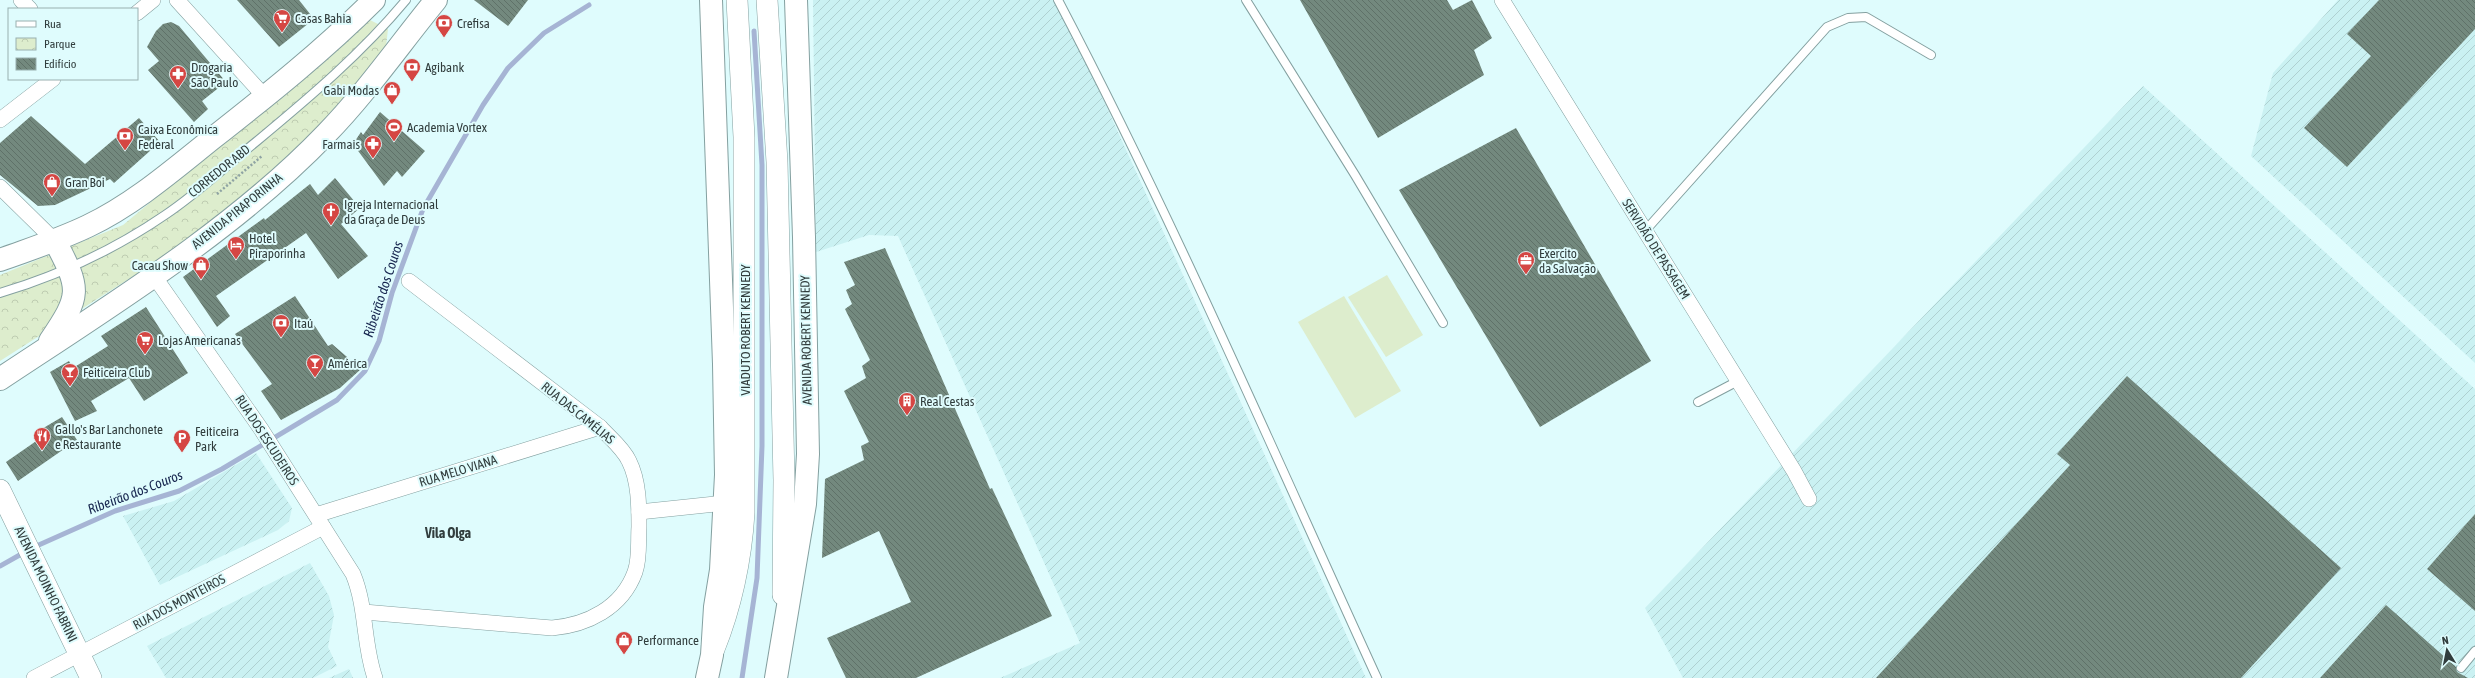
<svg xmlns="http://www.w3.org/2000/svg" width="2475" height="678" viewBox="0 0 2475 678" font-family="'Asap Condensed',sans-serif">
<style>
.industrial{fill:url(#industrial-furrows)}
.grass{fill:#ddedcd}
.park{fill:url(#park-crowns)}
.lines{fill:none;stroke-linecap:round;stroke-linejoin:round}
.stream{stroke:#a6b4d4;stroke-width:5}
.building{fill:url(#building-back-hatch)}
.lane-casing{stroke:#84a0a0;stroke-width:10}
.street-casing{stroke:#84a0a0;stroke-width:16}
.secondary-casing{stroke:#84a0a0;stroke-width:22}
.primary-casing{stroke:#84a0a0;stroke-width:24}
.path{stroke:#8ea3a3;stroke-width:2.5;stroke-dasharray:2 2;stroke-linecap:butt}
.lane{stroke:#fff;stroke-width:8}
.street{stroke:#fff;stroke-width:15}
.secondary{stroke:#fff;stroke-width:21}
.primary{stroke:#fff;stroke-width:22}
.labels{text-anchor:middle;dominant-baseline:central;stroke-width:4;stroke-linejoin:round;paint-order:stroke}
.poi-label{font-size:13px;fill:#313d3d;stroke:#dffcfd;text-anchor:start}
.street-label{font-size:13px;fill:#313d3d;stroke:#dffcfd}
.water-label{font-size:14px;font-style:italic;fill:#17264f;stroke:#dffcfd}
.neighbourhood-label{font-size:14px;font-weight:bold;fill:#313d3d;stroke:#dffcfd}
</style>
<defs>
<pattern id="industrial-furrows" width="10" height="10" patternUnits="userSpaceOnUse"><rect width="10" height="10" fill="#caf1f2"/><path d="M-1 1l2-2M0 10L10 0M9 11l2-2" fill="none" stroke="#aed0d0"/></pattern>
<pattern id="park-crowns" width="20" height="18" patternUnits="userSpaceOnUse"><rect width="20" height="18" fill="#ddedcd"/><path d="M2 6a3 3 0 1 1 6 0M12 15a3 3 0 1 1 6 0" fill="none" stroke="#beccb1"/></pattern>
<pattern id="building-back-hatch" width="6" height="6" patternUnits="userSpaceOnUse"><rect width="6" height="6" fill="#73897e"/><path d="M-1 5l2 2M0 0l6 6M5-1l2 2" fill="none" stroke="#5f7168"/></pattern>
</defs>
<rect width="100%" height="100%" fill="#dffcfd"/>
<g class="industrial">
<path d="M813,0H1058L1366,678H1000L1080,643L898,236L869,235L816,252Z"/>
<path d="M2338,0H2475V363L2251,156L2273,73Z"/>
<path d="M2143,86L2475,389V678H1683L1645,608Z"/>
<path d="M256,453L292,508L289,521L278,530L160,585L123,516L174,501Z"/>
<path d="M310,563L329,596L334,615L328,647L337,666L313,678H166L147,646Z"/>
<path d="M349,669L353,678H329Z"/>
</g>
<g class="grass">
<path d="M1387,275L1423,335L1386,357L1348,297Z"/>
<path d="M1344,296L1401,391L1355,418L1298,322Z"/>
</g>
<path class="park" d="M368,19L388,29L385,56L332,115L283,163L171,252L0,361V275L123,225L241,127L300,83Z"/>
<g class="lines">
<g class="stream">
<path d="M32,548L115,511L179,491L222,469L337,400L365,371L379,341L392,293L423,209L483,105L508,68L544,33L589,5"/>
<path d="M0,566L25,552"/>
<path d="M742,678L757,578L762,446V165L754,31"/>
</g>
</g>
<g class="building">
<path d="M237,0H299L314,19L279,47Z"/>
<path d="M474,0H528L508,26Z"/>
<path d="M1300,0H1447L1453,10L1472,0L1492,38L1474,50L1484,75L1378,138Z"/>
<path d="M2379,0H2475V29L2347,167L2304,128L2371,56L2347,34Z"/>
<path d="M171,22L179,26L226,82L202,101L208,109L194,122L148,70L159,61L147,47L156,31L163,24Z"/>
<path d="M380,112L425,151L402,177L397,171L384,186L353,144L361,132L363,135Z"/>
<path d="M31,116L85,164L139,118L160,142L114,183L110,179L55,205L38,206L0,175V143Z"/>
<path d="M1516,128L1651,361L1540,427L1399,190Z"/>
<path d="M335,178L360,208L341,224L368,256L338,279L306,233L216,296L230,316L217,327L183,277L264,218L265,220L310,184L318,195Z"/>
<path d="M885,248L990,489L992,488L1052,616L916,678H846L827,638L911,602L879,531L822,558L825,479L864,460L861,446L869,442L844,391L866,378L862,366L870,360L845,309L852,304L846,290L855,285L844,262Z"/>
<path d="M295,296L328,346L332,344L361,369L340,388L281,420L261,391L272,384L235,334Z"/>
<path d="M146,307L188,373L144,401L129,378L91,401L97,411L75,421L50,372L69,361L73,368L108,346L101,336Z"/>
<path d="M2127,376L2341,568L2241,678H1876L2070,465L2057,454Z"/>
<path d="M62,417L77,440L18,481L6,462L42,437L40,430Z"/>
<path d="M2475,514V611L2427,569Z"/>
<path d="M2386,605L2456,667L2457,672L2468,678H2320Z"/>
</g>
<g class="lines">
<defs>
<g id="lane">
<path d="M1058,0C1174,221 1273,451 1377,678"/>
<path d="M1246,0L1355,175L1443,323"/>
<path d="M1645,231L1827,27L1848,18L1866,17L1931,55"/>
<path d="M0,293C60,275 114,250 165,215C198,193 227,165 257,141C310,97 362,53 406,0"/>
<path d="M1698,402L1738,381"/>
<path d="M2461,668L2475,651"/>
</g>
<g id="street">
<path d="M21,0L30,9"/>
<path d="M177,0L265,97"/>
<path d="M1502,0L1794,471L1809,499"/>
<path d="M137,13L153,0"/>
<path d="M0,120L53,79"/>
<path d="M0,187L55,241"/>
<path d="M154,276L261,429L353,574C367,608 363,644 375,678"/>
<path d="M639,512L725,503"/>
<path d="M316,515L600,427"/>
<path d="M364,612L552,628C587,625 622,608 635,572C640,558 638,542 639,527C639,506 639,481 629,461C623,448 610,438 600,427L409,281"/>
<path d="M34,678L323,527"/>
</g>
<g id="secondary">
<path d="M767,0L777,162L784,480L783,595"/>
<path d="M0,490L91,678"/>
<path d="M714,649C732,604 741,561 744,513V137L737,0"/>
</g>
<g id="primary">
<path d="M0,260C30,249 59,240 88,226C134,204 173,170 213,138C269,94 324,50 374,0"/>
<path d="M50,341C81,295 81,290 55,241"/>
<path d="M0,379C110,306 235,229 326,134C366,93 400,44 436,0"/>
<path d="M707,678L712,655L715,607L721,570L726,475L724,364L711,0"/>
<path d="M776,678L805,504L808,454L804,237L796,0"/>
</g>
</defs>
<use href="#lane" class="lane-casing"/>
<use href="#street" class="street-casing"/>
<use href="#secondary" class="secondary-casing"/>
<use href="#primary" class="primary-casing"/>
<path class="path" d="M217,194L262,156"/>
<use href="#lane" class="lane"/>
<use href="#street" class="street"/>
<use href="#secondary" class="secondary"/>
<use href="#primary" class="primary"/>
</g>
<defs>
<symbol id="supermarket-pin" viewBox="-11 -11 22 30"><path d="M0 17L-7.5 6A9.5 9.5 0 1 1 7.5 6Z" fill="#d54643" stroke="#dffcfd"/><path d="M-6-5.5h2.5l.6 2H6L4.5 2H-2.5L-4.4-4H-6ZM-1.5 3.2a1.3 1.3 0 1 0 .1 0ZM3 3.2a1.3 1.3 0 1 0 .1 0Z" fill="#fff"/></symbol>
<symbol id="bank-pin" viewBox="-11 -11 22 30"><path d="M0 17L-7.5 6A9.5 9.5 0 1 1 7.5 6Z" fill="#d54643" stroke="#dffcfd"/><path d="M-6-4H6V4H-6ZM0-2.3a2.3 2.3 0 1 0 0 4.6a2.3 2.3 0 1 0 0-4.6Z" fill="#fff"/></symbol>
<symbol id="pharmacy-pin" viewBox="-11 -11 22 30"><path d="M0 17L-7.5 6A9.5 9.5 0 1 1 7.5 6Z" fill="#d54643" stroke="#dffcfd"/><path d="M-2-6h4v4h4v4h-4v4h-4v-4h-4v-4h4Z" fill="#fff"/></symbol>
<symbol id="shop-pin" viewBox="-11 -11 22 30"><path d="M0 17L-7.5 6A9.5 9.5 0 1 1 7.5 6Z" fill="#d54643" stroke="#dffcfd"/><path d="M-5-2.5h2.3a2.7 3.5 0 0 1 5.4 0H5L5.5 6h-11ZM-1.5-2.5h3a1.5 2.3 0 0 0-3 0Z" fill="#fff"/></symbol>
<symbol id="stadium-pin" viewBox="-11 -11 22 30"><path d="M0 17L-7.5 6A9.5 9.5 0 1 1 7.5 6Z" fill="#d54643" stroke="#dffcfd"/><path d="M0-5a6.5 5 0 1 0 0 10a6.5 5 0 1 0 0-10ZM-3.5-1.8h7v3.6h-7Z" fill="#fff"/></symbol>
<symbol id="church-pin" viewBox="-11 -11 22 30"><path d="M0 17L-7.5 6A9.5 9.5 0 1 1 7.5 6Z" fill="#d54643" stroke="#dffcfd"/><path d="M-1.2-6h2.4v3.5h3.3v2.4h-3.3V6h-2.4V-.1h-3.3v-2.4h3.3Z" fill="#fff"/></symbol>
<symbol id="hotel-pin" viewBox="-11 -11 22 30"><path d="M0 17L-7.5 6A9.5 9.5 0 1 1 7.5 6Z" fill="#d54643" stroke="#dffcfd"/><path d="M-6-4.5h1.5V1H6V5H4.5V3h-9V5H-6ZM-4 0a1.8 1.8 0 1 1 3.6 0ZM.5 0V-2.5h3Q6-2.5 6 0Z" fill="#fff"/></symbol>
<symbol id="office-pin" viewBox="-11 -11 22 30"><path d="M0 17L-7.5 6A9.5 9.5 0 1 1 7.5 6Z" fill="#d54643" stroke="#dffcfd"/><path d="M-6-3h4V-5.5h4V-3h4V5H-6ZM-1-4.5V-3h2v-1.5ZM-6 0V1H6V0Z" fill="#fff"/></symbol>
<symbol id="bar-pin" viewBox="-11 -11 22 30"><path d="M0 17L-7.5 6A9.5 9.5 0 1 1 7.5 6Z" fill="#d54643" stroke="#dffcfd"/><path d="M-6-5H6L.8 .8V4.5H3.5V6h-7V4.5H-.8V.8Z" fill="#fff"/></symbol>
<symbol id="building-pin" viewBox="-11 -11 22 30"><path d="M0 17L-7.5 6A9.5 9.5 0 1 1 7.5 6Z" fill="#d54643" stroke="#dffcfd"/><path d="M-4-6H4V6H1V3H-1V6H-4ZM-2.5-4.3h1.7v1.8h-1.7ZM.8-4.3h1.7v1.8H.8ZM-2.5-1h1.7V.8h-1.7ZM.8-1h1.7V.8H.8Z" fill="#fff"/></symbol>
<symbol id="restaurant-pin" viewBox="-11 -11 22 30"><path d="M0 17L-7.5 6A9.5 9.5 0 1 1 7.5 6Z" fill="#d54643" stroke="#dffcfd"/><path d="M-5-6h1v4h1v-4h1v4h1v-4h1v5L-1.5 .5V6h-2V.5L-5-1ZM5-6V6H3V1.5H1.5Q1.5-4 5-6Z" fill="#fff"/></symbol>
<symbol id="parking-pin" viewBox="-11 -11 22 30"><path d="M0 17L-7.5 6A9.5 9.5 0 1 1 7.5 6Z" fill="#d54643" stroke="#dffcfd"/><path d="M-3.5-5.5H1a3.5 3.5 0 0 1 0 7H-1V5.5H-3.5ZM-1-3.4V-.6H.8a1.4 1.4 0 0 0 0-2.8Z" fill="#fff"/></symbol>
</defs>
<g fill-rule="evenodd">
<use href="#supermarket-pin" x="272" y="8" width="20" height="27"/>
<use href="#bank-pin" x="434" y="13" width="20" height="27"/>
<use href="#bank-pin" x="402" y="57" width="20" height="27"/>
<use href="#pharmacy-pin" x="168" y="64" width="20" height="27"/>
<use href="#shop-pin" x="382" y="80" width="20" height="27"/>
<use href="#stadium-pin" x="384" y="117" width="20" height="27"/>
<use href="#bank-pin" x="115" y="126" width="20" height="27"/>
<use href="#pharmacy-pin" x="363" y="134" width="20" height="27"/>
<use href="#shop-pin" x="42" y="172" width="20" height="27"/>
<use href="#church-pin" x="321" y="201" width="20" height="27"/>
<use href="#hotel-pin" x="226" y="235" width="20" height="27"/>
<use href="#office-pin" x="1516" y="250" width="20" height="27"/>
<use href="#shop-pin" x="191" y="255" width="20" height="27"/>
<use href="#bank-pin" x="271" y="313" width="20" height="27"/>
<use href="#supermarket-pin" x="135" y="330" width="20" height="27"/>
<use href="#bar-pin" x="305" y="353" width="20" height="27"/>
<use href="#bar-pin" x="60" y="362" width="20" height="27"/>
<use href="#building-pin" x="897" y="391" width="20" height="27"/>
<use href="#restaurant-pin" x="32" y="426" width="20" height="27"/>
<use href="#parking-pin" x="172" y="428" width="20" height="27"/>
<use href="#shop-pin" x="614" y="630" width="20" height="27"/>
</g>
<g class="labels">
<g class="poi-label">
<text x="295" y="18">Casas Bahia</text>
<text x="457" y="23">Crefisa</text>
<text x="191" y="67">Drogaria<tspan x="191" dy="15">São Paulo</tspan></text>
<text x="425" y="67">Agibank</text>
<text x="379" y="90" text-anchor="end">Gabi Modas</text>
<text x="407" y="127">Academia Vortex</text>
<text x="138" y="129">Caixa Econômica<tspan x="138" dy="15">Federal</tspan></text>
<text x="360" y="144" text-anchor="end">Farmais</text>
<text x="65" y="182">Gran Boi</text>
<text x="344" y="204">Igreja Internacional<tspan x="344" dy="15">da Graça de Deus</tspan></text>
<text x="249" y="238">Hotel<tspan x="249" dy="15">Piraporinha</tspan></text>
<text x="1539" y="253">Exercito<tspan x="1539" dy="15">da Salvação</tspan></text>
<text x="188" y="265" text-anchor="end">Cacau Show</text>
<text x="294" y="323">Itaú</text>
<text x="158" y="340">Lojas Americanas</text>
<text x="328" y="363">América</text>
<text x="83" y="372">Feiticeira Club</text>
<text x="920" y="401">Real Cestas</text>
<text x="55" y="429">Gallo's Bar Lanchonete<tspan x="55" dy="15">e Restaurante</tspan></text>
<text x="195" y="431">Feiticeira<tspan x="195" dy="15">Park</tspan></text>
<text x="637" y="640">Performance</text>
</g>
<g class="street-label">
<text transform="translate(219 171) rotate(-39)">CORREDOR ABD</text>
<text transform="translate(237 211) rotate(-39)">AVENIDA PIRAPORINHA</text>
<text transform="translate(1656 249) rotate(58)">SERVIDÃO DE PASSAGEM</text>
<text transform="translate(745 330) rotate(-90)">VIADUTO ROBERT KENNEDY</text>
<text transform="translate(806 340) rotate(-91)">AVENIDA ROBERT KENNEDY</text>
<text transform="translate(578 413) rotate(39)">RUA DAS CAMÉLIAS</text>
<text transform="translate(267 440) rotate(57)">RUA DOS ESCUDEIROS</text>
<text transform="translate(458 471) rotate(-17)">RUA MELO VIANA</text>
<text transform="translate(46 584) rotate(64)">AVENIDA MOINHO FABRINI</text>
<text transform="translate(179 602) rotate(-28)">RUA DOS MONTEIROS</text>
</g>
<g class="water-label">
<text transform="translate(383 289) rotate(-72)">Ribeirão dos Couros</text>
<text transform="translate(135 492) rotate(-21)">Ribeirão dos Couros</text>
</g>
<g class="neighbourhood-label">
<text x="448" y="533">Vila Olga</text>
</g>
</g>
<rect x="8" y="8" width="130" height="72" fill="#dffcfd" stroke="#99b0b0"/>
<rect x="16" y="21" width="20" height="6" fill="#ffffff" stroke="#99b0b0"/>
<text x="44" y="28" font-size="12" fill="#313d3d">Rua</text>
<rect x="16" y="38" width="20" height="12" fill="url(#park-crowns)" stroke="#99b0b0"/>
<text x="44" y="48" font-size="12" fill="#313d3d">Parque</text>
<rect x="16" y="58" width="20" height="12" fill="url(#building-back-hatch)" stroke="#99b0b0"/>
<text x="44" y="68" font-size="12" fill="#313d3d">Edifício</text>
<g transform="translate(2447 650) rotate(350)" stroke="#dffcfd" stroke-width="3" paint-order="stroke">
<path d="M0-3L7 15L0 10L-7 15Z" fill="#313d3d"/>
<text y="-6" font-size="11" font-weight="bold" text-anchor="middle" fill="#313d3d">N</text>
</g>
</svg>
